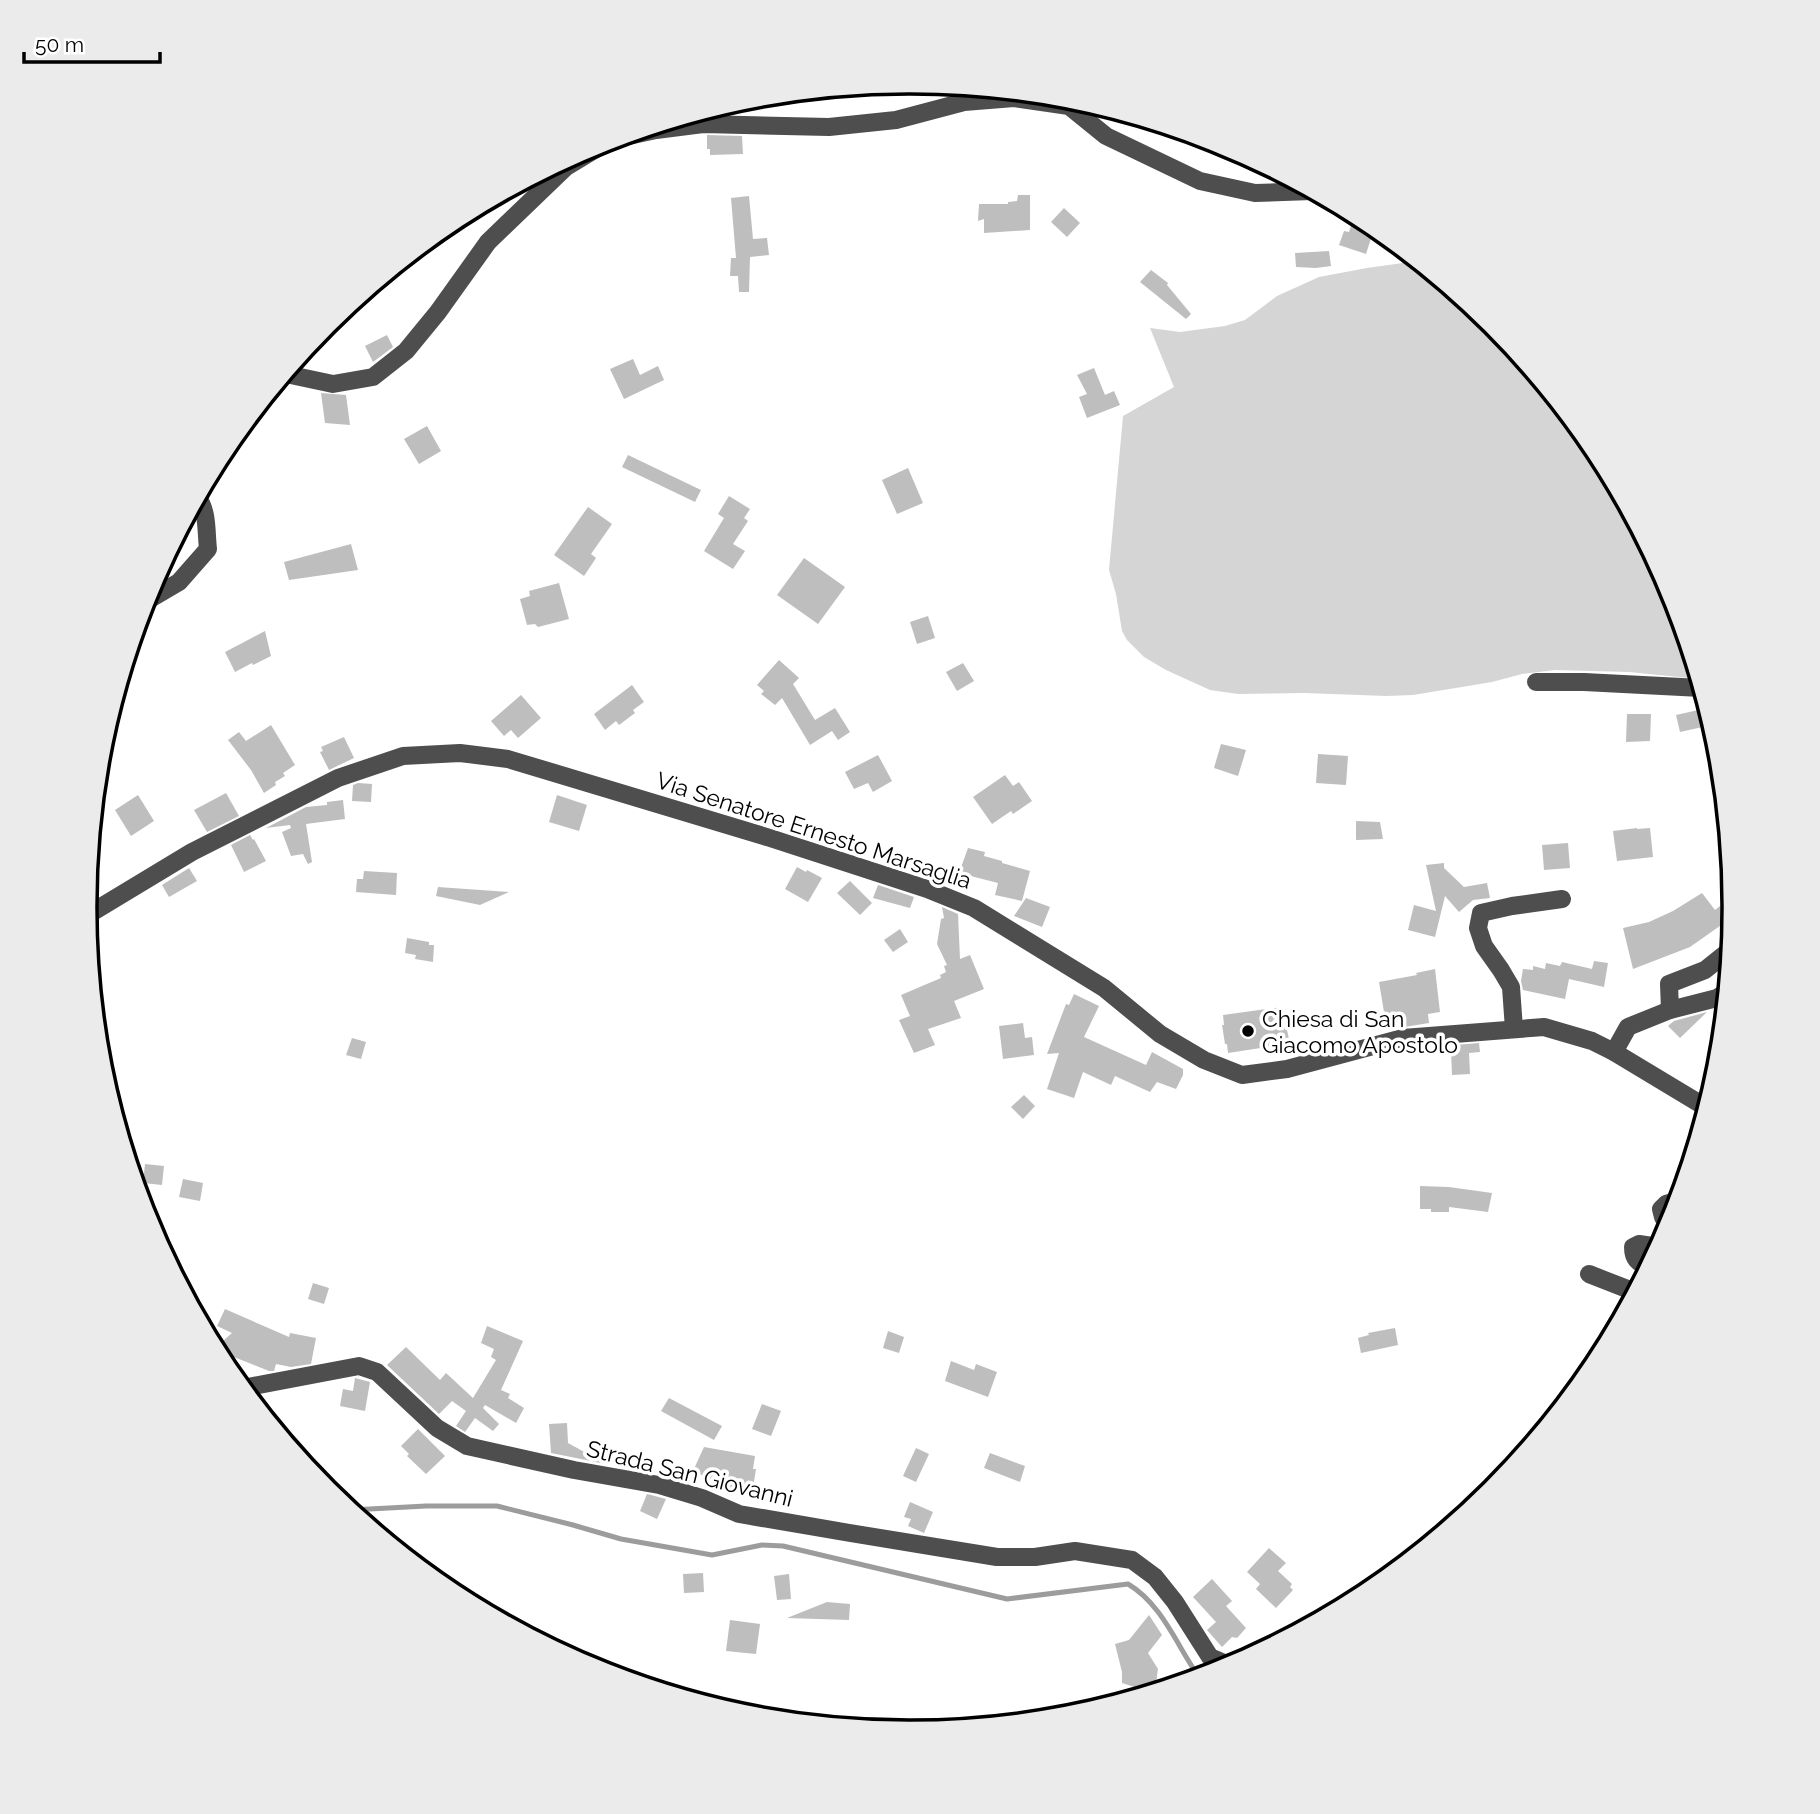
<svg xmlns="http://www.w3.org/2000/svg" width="1820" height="1814" viewBox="0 0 1820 1814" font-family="Raleway,sans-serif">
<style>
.green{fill:#d5d5d5}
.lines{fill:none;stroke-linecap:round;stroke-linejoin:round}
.stream{stroke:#9c9c9c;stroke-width:5}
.building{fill:#bebebe}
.minor{stroke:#4e4e4e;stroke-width:18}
.poi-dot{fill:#000;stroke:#fff;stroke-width:2.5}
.labels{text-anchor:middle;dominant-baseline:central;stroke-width:7;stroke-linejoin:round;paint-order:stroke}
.street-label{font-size:23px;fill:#000;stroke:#fff}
.poi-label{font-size:23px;fill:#000;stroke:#fff;text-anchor:start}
.rim{fill:none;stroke:#000;stroke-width:3.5}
</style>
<rect width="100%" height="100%" fill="#fff"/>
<path class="green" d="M1417,261L1493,324L1596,449L1672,592L1699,679L1629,672L1555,670L1522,674L1492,682L1413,695L1386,696L1305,693L1238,694L1210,690L1166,670L1144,657L1127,640L1122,631L1116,594L1109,570L1123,416L1174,387L1150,328L1180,332L1225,326L1245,320L1277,296L1319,277L1367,268Z"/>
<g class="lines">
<path class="stream" d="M351,1510L426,1506H497L573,1525L621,1539L712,1555L762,1545L783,1546L1007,1599L1128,1584C1162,1604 1177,1646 1199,1677"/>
</g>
<g class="building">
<path d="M707,135L742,136L743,154L710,155V149H707Z"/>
<path d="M1018,195H1030V230L984,233V219L978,221L979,204H1008V202L1017,201Z"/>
<path d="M749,196L753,239L767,238L769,255L750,257L749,292H739L738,276H730L731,258H736L731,198Z"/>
<path d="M1064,208L1080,223L1067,237L1051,222Z"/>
<path d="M1354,216L1369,221L1375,226L1366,254L1339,245L1344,231L1349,232Z"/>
<path d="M1329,251L1331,266L1316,268L1296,267L1295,253Z"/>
<path d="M1151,270L1168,283L1167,285L1191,314L1186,319L1140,282Z"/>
<path d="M387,335L393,347L373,362L365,346Z"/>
<path d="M633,359L640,375L658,366L664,380L624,399L610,369Z"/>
<path d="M1094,368L1105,395L1114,391L1120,405L1087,418L1079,397L1087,394L1077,375Z"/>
<path d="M321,393L346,395L350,425L325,423Z"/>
<path d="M427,426L441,451L419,464L404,439Z"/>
<path d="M628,455L701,490L695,502L622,467Z"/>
<path d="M908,468L923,503L897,514L882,480Z"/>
<path d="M729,496L750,509L744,518L748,521L733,544L745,551L733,569L704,551L724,518L718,514Z"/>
<path d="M588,507L612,524L591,554L596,558L584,576L554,555Z"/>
<path d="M351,544L358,570L289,580L284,562Z"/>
<path d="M804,558L845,587L818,624L777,595Z"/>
<path d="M559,583L569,619L538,627L535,624L527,625L520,599L530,596L529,591Z"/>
<path d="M928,616L935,638L917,644L910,622Z"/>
<path d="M265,631L271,656L253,665L252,663L235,672L225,652Z"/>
<path d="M779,660L799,678L793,684L815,720L835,708L850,732L838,740L832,731L810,745L782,698L775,705L761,694L764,691L757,685Z"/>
<path d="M963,663L974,681L957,691L946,672Z"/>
<path d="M632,685L644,702L633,710L635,713L619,725L616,721L605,730L594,714Z"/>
<path d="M521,695L541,718L518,738L511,730L504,736L491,721Z"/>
<path d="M1703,709L1707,726L1680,732L1676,715Z"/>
<path d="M1627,714H1651L1650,741L1626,742Z"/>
<path d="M271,725L295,765L283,773L285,776L275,782L276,785L264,793L251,770L228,740L239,732L246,741Z"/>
<path d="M344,737L354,758L329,770L320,752L323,751L321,747Z"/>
<path d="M1221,744L1246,750L1238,776L1214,768Z"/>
<path d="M1318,754L1348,756L1346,785L1316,783Z"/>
<path d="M878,755L892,781L873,792L868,783L854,789L845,772Z"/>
<path d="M1005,775L1013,786L1019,782L1032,801L1013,814L1011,811L992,824L973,797Z"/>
<path d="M358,783L372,784L371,802L352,801L353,785Z"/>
<path d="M226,793L239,816L207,832L194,810Z"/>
<path d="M138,795L154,821L131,836L115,810Z"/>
<path d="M557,795L587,805L579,831L549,822Z"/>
<path d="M343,800L345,819L306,824L312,862L308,864L303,854L291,856L282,832L291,828L290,825L266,828L306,807L327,805V802Z"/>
<path d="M1356,821L1380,822L1383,839L1356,840Z"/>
<path d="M1637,828V829L1650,828L1653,857L1617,861L1613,831Z"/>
<path d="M250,835L253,840L254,839L266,861L244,872L231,845Z"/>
<path d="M1568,843L1570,868L1544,870L1542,845Z"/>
<path d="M968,848L985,852L984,856L1002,861V863L1030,871L1022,901L995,895L998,883L959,873Z"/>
<path d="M1444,863V868L1464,887L1487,883L1490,898L1473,900L1459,912L1445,896L1435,937L1408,930L1414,905L1436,911L1426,865Z"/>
<path d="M797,867L806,872L807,870L822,878L808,902L785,889Z"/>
<path d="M189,868L197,881L169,897L162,885Z"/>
<path d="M364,871L397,873L396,895L356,892L357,879H363Z"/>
<path d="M850,881L872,903L860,915L837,893Z"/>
<path d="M878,885L914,897L910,908L873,898Z"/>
<path d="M438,887L509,892L480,905L436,896Z"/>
<path d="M1702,893L1715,910L1725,902L1734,914V916L1690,947L1633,969L1623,928L1649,922L1673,911Z"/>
<path d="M1026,898L1050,907L1042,927L1014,916Z"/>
<path d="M942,907L958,914L960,959L970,955L984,989L954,1001L961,1018L928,1029L935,1045L914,1053L899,1020L910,1016L901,995L941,978L940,975L946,972L944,966L947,965L937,944L941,919L944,918Z"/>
<path d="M900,929L908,942L893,952L884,940Z"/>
<path d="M407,938L429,942V945H434L433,962L415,959L416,955L405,953Z"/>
<path d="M1594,961L1608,963L1604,987L1569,979L1565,999L1523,990L1521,981L1523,969L1533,970V966L1545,969L1546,963L1560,966L1562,962L1592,969Z"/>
<path d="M1435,969L1440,1012L1428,1014L1429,1023L1398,1028L1396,1017L1385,1018L1379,982L1417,975L1416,973Z"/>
<path d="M1074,994L1099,1006L1084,1037L1146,1065L1152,1052L1183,1069V1075L1176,1089L1157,1082L1150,1092L1115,1076L1111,1085L1083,1072L1074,1098L1047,1089L1059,1053L1047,1054L1066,1004L1069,1005Z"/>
<path d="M1282,1007L1289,1039L1274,1042V1046L1228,1053L1227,1044H1225L1222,1025H1224L1223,1015Z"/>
<path d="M1707,1012L1680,1038L1668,1026L1674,1021Z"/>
<path d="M1023,1023L1025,1038L1032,1037L1034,1055L1003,1059L999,1026Z"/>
<path d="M352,1038L366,1042L361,1059L346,1055Z"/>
<path d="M1479,1043L1480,1052L1469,1053L1470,1074L1452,1075L1451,1051H1454L1455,1045Z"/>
<path d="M1024,1095L1035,1106L1023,1119L1011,1107Z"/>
<path d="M145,1164L164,1166L162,1185L143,1183Z"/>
<path d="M183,1179L203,1183L200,1201L179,1197Z"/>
<path d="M1420,1186L1449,1187L1492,1193L1488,1212L1449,1207V1212H1431V1209H1420Z"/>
<path d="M313,1283L329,1288L324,1304L308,1299Z"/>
<path d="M225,1309L289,1337L290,1333L316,1338L311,1364L291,1367L276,1364L274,1371H269L216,1350L215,1348L232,1333L217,1326Z"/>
<path d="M487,1326L523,1341L501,1390L510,1394L508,1398L524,1408L516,1423L485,1405L483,1408L499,1424L493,1431L475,1418L465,1432L456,1426L466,1411L452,1401L439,1414L387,1365L406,1347L440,1380L446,1373L473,1398L496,1360L491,1357L494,1349L481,1343Z"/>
<path d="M1395,1328L1398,1345L1361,1353L1358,1338L1369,1335L1368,1333Z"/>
<path d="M888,1331L904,1337L899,1353L883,1348Z"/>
<path d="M951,1361L974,1370L976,1364L997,1372L988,1397L945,1381Z"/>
<path d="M355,1378L370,1382L365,1411L340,1406L343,1389L353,1391Z"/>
<path d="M669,1398L722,1426L714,1440L661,1411Z"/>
<path d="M762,1404L781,1411L771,1436L752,1429Z"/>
<path d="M567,1423L568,1443L606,1464L551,1453L549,1424Z"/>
<path d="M418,1429L445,1456L426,1474L407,1456L409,1454L401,1446Z"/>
<path d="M704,1447L755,1456L753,1469H756L752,1494L720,1488V1484L693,1471Z"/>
<path d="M916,1448L929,1454L916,1482L903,1476Z"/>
<path d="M990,1453L1025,1466L1020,1482L984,1468Z"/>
<path d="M647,1494L666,1499L657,1519L640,1511Z"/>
<path d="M910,1502L933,1512L924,1533L908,1526L911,1519L904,1517Z"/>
<path d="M1269,1548L1286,1563L1278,1571L1292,1584L1290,1587L1293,1590L1276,1608L1256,1589L1260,1584L1247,1572Z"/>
<path d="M703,1573L704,1592L684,1593L683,1574Z"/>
<path d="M789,1574L791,1599L777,1600L774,1576Z"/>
<path d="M1212,1579L1232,1601L1226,1606L1246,1628L1237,1638L1232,1637L1222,1647L1207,1630L1216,1622L1193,1597Z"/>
<path d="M827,1602L850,1604L849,1620L787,1618Z"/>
<path d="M1149,1615L1162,1635L1148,1653L1158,1669L1155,1690L1150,1692L1122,1683V1672L1115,1644L1129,1640Z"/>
<path d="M730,1620L760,1624L756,1654L726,1651Z"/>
</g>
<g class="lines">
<g class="minor">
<path d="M610,140L656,130L703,124L829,127L896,120L964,102L1014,98L1069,106L1106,136L1200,181L1255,193L1312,191"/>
<path d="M286,374L333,384L373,377L406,351L438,312L488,242L566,167L609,141"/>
<path d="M145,602L179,582L208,549C206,532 208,512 198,498"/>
<path d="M1536,682H1584L1701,688"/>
<path d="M86,916L192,852L338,778L403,756L460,753L508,759L770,838L927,889L974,908L1104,988L1160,1034L1204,1060L1242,1075L1287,1069L1403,1038L1544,1027L1592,1041L1614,1052L1707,1108"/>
<path d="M1670,1010L1669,984L1705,970L1730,950"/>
<path d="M1514,1029L1511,987L1501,970L1484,946L1478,928L1481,913L1512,906L1562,899"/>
<path d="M1614,1052L1628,1027L1670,1010L1717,998L1726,992"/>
<path d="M1671,1225L1663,1217L1661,1209L1666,1204L1673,1202L1678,1204"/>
<path d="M1648,1267C1638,1263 1633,1259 1633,1247L1639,1244L1659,1247"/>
<path d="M1589,1274L1635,1292"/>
<path d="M243,1388L359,1366L377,1372L437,1428L467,1446L574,1470L659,1485L702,1498L739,1514L850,1533L997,1557H1035L1075,1551L1132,1560L1155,1577L1175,1602L1210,1657L1231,1666"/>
</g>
</g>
<circle class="poi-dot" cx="1248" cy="1031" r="7"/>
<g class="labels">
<g class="street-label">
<text transform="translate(814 830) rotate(18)">Via Senatore Ernesto Marsaglia</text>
<text transform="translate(690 1473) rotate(14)">Strada San Giovanni</text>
</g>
<g class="poi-label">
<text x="1262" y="1018">Chiesa di San<tspan x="1262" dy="26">Giacomo Apostolo</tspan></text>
</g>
</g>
<path d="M0 0H1820V1814H0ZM909 94H910A812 812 0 0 1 1722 906V908A812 812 0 0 1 910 1720H909A812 812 0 0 1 97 908V906A812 812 0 0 1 909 94Z" fill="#ebebeb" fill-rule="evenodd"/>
<path class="rim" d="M909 94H910A812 812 0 0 1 1722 906V908A812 812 0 0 1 910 1720H909A812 812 0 0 1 97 908V906A812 812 0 0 1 909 94Z"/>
<path d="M24 52v10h136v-10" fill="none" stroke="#000000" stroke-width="3.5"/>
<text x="35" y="52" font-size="21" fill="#000000" stroke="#ffffff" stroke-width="5" paint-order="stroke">50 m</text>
</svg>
